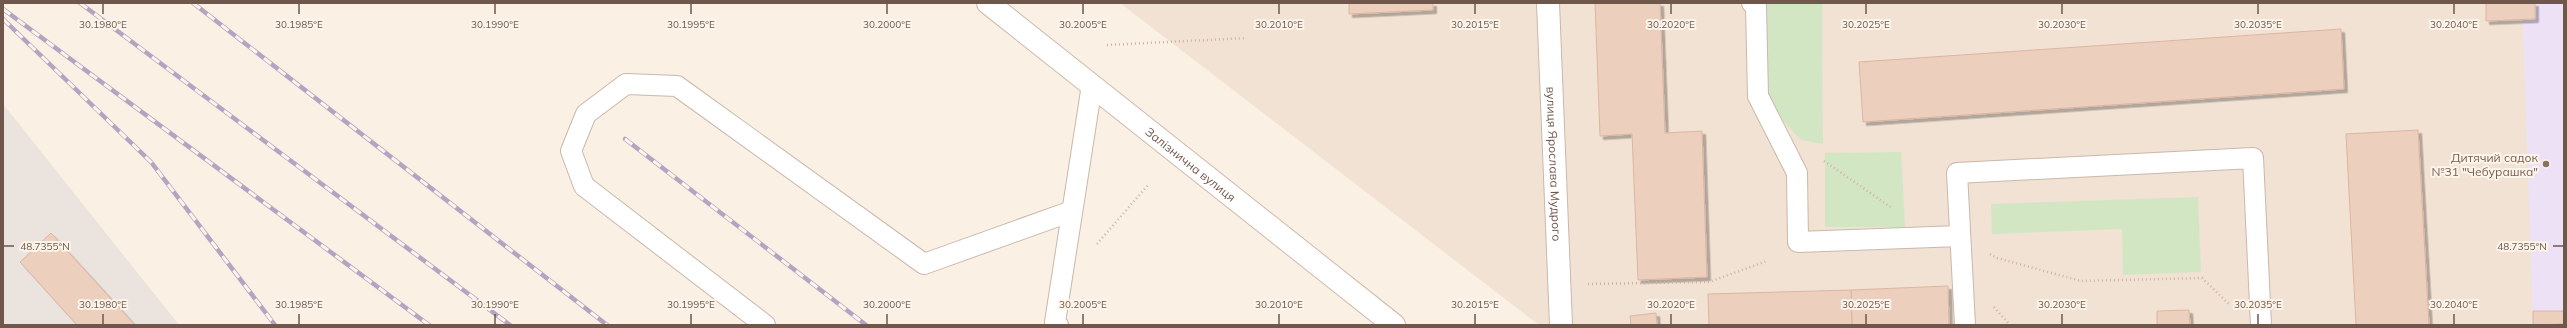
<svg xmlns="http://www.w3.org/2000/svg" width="2567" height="328" viewBox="0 0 2567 328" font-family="Mulish,sans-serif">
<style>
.residential{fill:#f1e2d3}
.industrial{fill:#eae3de}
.education{fill:#ede1f6}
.green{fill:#d3e6c4}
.building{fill:#edcfbe;stroke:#deb5a0;filter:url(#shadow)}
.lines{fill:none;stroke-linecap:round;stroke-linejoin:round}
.service-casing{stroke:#cab8ac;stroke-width:22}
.minor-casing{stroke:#cab8ac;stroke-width:24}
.secondary-casing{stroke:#cfbaac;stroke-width:24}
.path{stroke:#d1b2a2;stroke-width:2.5;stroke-dasharray:1 3;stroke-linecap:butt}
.service{stroke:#fff;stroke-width:20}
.minor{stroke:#fff;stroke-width:22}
.secondary{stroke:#fff;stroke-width:22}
.rail-casing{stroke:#b3a4c2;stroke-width:4.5}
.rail{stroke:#fdf5ea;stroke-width:3;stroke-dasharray:9;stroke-linecap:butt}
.ticks{fill:none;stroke:#70574c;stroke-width:1.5}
.education-dot{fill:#8d6e63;stroke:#fdf5ea;stroke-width:1.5}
.labels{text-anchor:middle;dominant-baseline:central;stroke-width:4;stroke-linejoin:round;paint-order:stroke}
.education-label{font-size:12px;fill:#785e54;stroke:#fdf5ea;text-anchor:end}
.street-label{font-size:12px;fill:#70574c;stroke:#fdf5ea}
.ticks-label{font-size:10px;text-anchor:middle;fill:#70574c;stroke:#fdf5ea;stroke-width:4;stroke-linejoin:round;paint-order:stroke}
</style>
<defs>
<filter id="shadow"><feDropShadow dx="3.5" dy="3.5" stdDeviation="0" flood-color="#0004"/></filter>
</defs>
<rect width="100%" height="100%" fill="#faf0e4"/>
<path class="residential" d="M1120,3H2564V325H1539Z"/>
<path class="industrial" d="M3,104L179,325H3Z"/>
<path class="education" d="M2522,3H2564V325H2533Z"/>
<g class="green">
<path d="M1766,3H1822L1823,144L1801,140L1767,104Z"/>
<path d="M1901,152L1905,227H1825V153Z"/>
<path d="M2198,197L2201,272L2123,275L2122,229L1992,234L1991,204Z"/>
</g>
<g class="building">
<path d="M1349,3H1433V10L1349,14Z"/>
<path d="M1595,3H1660L1665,133L1702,131L1707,277L1638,280L1632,134L1600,136Z"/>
<path d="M2486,3H2535V19L2486,21Z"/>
<path d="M2341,29L2344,89L1863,122L1859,62Z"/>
<path d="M2418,130L2429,325H2356L2346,134Z"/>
<path d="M51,233L135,325H77L20,262Z"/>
<path d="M1948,286L1949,325H1852L1851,290Z"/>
<path d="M1851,290L1852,325H1709L1708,294Z"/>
<path d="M2189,310L2190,325H2157V311Z"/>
<path d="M2533,311H2564V324L2533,325Z"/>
<path d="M1656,313L1657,325H1631L1630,316Z"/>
</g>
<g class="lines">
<defs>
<g id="service">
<path d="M1752,3L1756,6L1758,96L1797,173L1798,242L1960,236"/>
<path d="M765,325L584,186L571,151L586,114L626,84L677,86L924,264L1072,211"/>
<path d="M1058,325L1055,322L1092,85"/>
<path d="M1965,325L1957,173L2253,158L2261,325"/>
</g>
<g id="minor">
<path id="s1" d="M1548,3L1561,325"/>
</g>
<g id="secondary">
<path id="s2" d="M988,3L1394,325"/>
</g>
</defs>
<use href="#service" class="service-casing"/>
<use href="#minor" class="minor-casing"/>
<use href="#secondary" class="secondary-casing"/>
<g class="path">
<path d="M1107,45L1247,38"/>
<path d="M1824,161L1892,208"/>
<path d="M1097,244L1148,185"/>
<path d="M1990,254L1997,258L2081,281L2202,278L2230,305"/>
<path d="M1588,284L1709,282L1767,261"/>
<path d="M1994,307L2010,325"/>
</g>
<use href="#service" class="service"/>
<use href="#minor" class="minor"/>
<use href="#secondary" class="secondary"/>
<defs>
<g id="rail">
<path d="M80,3L510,325"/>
<path d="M193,3L607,325"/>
<path d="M3,9L429,325"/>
<path d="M3,19L151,162L275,325"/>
<path d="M625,139L866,325"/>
</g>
</defs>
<use href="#rail" class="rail-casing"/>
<use href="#rail" class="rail"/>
</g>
<path class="ticks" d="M103,4V14M299,4V14M495,4V14M691,4V14M887,4V14M1083,4V14M1279,4V14M1475,4V14M1671,4V14M1866,4V14M2062,4V14M2258,4V14M2454,4V14M4,246H14M2553,246H2563M103,314V324M299,314V324M495,314V324M691,314V324M887,314V324M1083,314V324M1279,314V324M1475,314V324M1671,314V324M1866,314V324M2062,314V324M2258,314V324M2454,314V324"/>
<circle class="education-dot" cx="2546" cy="164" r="4"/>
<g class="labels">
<g class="education-label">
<text x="2538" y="157">Дитячий садок<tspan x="2538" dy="14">№31 "Чебурашка"</tspan></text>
</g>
<g class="street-label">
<text stroke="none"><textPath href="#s2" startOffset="259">Залізнична вулиця</textPath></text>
<text stroke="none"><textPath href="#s1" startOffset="161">вулиця Ярослава Мудрого</textPath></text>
</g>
</g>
<g class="ticks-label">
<text x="103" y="28">30.1980°E</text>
<text x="299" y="28">30.1985°E</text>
<text x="495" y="28">30.1990°E</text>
<text x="691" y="28">30.1995°E</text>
<text x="887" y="28">30.2000°E</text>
<text x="1083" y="28">30.2005°E</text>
<text x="1279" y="28">30.2010°E</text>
<text x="1475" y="28">30.2015°E</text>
<text x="1671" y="28">30.2020°E</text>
<text x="1866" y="28">30.2025°E</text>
<text x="2062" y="28">30.2030°E</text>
<text x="2258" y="28">30.2035°E</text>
<text x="2454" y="28">30.2040°E</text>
<text x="45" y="250">48.7355°N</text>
<text x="2522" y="250">48.7355°N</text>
<text x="103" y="308">30.1980°E</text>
<text x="299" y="308">30.1985°E</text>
<text x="495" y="308">30.1990°E</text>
<text x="691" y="308">30.1995°E</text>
<text x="887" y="308">30.2000°E</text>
<text x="1083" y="308">30.2005°E</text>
<text x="1279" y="308">30.2010°E</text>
<text x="1475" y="308">30.2015°E</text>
<text x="1671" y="308">30.2020°E</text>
<text x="1866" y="308">30.2025°E</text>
<text x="2062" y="308">30.2030°E</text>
<text x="2258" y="308">30.2035°E</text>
<text x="2454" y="308">30.2040°E</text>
</g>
<rect width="2567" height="328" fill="none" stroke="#70574c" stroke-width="8"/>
</svg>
